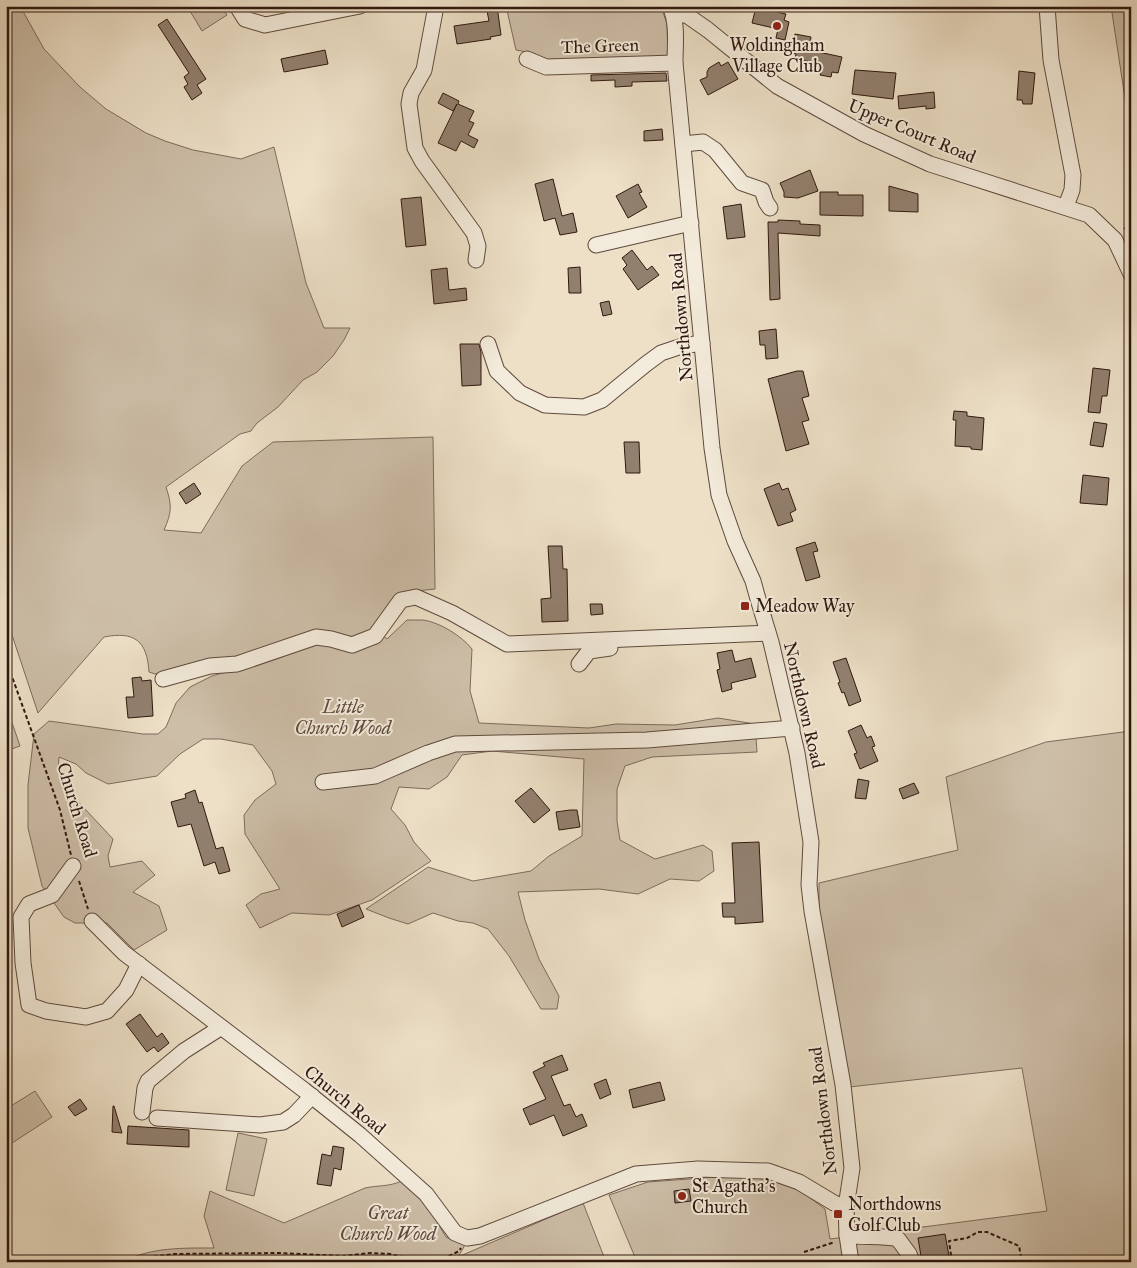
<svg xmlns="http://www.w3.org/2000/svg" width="1137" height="1268" viewBox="0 0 1137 1268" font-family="'IM FELL Great Primer',serif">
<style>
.green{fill:#cdbea8;stroke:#7e6b5c}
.building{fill:#92806f;stroke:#30180f}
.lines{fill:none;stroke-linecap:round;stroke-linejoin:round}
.minor-casing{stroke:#5f4a3d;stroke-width:17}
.path{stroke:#30180f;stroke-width:2;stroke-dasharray:4 2.5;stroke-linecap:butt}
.minor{stroke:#f3ebdb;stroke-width:15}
.poi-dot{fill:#8f2418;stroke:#f3ebdb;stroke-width:2}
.labels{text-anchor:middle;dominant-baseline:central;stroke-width:4;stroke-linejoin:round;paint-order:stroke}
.poi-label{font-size:18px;fill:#30180f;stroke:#f3ebdb;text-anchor:start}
.street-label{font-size:18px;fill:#30180f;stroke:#f3ebdb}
.park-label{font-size:18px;font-style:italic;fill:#5f4a3d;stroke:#f3ebdb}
</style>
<rect width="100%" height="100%" fill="#ede0c7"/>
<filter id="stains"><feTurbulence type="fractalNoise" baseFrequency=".004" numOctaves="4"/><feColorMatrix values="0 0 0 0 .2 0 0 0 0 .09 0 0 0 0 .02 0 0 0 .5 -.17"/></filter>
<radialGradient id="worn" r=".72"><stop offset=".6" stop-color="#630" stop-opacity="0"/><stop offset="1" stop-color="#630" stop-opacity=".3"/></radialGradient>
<g class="green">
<path d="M6,6H20L44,49L80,87L106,109L146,133L165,141L193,150L241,159L274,147L306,283L324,328H350L344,340L333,356L317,372L303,380L278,407L257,423L251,431L240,434L166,487C172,505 172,512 164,530L201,533L242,466L273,442L433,437L435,589L416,591L377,630L387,639L407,620C412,620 418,620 423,620C439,622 462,636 472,649L470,691L479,723L589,728L616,724L675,725L718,718L755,724L757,752L652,757L625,766L617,789V821L620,840L655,859L703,845L712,851L714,871L699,881L670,879L638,894L599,889L518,892L525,920L539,959L559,996L557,1009H541L509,956L488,929L473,923L458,921L433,913L408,924L389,918L366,909L428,867L473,881L531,871L549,856L582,836L584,759L492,751L462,755L447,777L429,789L399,787L391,809L405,825L414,842L431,861L372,900L329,915L292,913L260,928L246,905L261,894L280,889L245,834L244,815L255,800L276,784L272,771L253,745L221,739H203L180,754L157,776L108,784L86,773L76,764L59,757L58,771L71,794L113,839L108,856L110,867L142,861L155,875L133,892L159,906L167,930L134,950L107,923H75L64,917L42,886L28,828V785L34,734L49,721L143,734H158L166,727L176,703L190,687L212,676L229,671L179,670L155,674L149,672C147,641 135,631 104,637L38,713L6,617Z"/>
<path d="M187,6H221L227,15L202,31Z"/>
<path d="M506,6H661L667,24L668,58L551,61L533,53L516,50Z"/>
<path d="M1111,6H1131V138Z"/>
<path d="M6,705L20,746L6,751Z"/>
<path d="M1131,731V1262H637L609,1195L648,1182L716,1177L719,1174L770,1180L801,1191L825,1209L830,1239L1047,1211L1022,1068L849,1087L819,921V883L958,850L946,777L1046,742Z"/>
<path d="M35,1091L52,1117L6,1147V1109Z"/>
<path d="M238,1133L267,1139L254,1196L226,1190Z"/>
<path d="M402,1181L428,1207L446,1237L465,1245L458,1257L583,1203L606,1262H122C151,1247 184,1248 214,1248L204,1216L210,1191L284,1223L365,1188C379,1185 388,1187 402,1181Z"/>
</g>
<g class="building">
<path d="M486,6H497L501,35L490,37L491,39L457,44L454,26L489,21Z"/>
<path d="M766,6H779L777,12L786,14L784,20L789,22L785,40L776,38L778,29L752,23L756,7L765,10Z"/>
<path d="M167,19L206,79L197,85L202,93L192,100L184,87L188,84L184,77L189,73L158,25Z"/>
<path d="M795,34L811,37L809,50L842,57L838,73L832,72L831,77L820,75L822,70L815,69L816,63L795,59L796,54L791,53Z"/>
<path d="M325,50L328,64L284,72L281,59Z"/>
<path d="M719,62L721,66L728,62L738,79L708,95L700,80L707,77V72L709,68Z"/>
<path d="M855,70L896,73L893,99L852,94Z"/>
<path d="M1019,71L1035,73L1032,104H1023L1022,100H1017Z"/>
<path d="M666,73L667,81L632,82V86L615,87V80L591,81V75Z"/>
<path d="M934,92L935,108L926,109V106L899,109L898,96Z"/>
<path d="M443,93L459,101L458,104L474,111L469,121L474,123L468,135L478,140L474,148L461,141L456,151L438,143L457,104L453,111L438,103Z"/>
<path d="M662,129L663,140L644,141V131Z"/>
<path d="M810,170L818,191L798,198L784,197V192L780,183Z"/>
<path d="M553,179L562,216L573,213L577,232L560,235L555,218L544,221L535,184Z"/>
<path d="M638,184L642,192L639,193L647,207L628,218L616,196Z"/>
<path d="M889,186L918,194V212L889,211Z"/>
<path d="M820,192H838V195H863V216L820,215Z"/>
<path d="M421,197L426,245L406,247L401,199Z"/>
<path d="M741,204L745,237L727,239L723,207Z"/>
<path d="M778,220L800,221V224L820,225V236L778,233L780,299L770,300L768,222H778Z"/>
<path d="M632,250L647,270L652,266L659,275L638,290L623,269L627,265L622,258Z"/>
<path d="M580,267L581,293H569L568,268Z"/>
<path d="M447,268L449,290L466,288L467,300L434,304L431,270Z"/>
<path d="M609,301L612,314L603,316L600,303Z"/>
<path d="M776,329L778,358L766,359L765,345H760L759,331Z"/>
<path d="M460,344H479L481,352V385L462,386Z"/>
<path d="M1093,368L1110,370L1107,396H1102L1100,413L1088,412Z"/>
<path d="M797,371H803L809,396L802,398L809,420L802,422L809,444L786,451L768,379Z"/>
<path d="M954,411L967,412V416L984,418L982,450L971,449V447L955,446L956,420H953Z"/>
<path d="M1094,422L1107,424L1103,447L1090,445Z"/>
<path d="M624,442H639L640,473H626Z"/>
<path d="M1083,475L1109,478L1107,505L1080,503Z"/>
<path d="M194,483L201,494L186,504L179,493Z"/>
<path d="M779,483L782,490L788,488L796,510L790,513L793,521L778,526L764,489Z"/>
<path d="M815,542L818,551L813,552L820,577L806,581L796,548Z"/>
<path d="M548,546H562L563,569H567L568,621L542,622L541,599L551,598Z"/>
<path d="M590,604H602L603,614L591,615Z"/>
<path d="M732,650L735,662L751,658L756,677L731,683L732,689L722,692L717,670L720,669L717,653Z"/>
<path d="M846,658L861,701L849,706L844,692L842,693L838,683L840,682L833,662Z"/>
<path d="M141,677L142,681L151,680L153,716L128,718L126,697H134L132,678Z"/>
<path d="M861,725L867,738L871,736L875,746L872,747L878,761L860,769L854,754L857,753L848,731Z"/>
<path d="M858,779L869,781L866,799L855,798Z"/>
<path d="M914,783L919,793L903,799L899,789Z"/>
<path d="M531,788L550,810L534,823L515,801Z"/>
<path d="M195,790L199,803L202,802L216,849L223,847L230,871L219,874L215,862L204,866L191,824L178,827L171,802L186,798L185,794Z"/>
<path d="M570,810H577L580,827L559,830L556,812Z"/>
<path d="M759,842L763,922L735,924V917H723L722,903H735L732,843Z"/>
<path d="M359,905L364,917L342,927L337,914Z"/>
<path d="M140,1014L157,1037L162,1033L169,1043L158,1052L154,1047L147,1052L126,1024Z"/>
<path d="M562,1055L568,1070L551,1076L564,1106L570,1104L576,1117L582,1114L587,1126L563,1136L554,1115L530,1125L523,1109L546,1099L533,1072L545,1066L543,1063Z"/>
<path d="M606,1079L611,1094L600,1099L594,1084Z"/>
<path d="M660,1082L665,1100L633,1108L629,1090Z"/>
<path d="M80,1099L87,1109L75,1116L68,1107Z"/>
<path d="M113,1106H114L122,1133L112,1132Z"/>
<path d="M128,1126L189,1130V1147L127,1144Z"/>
<path d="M333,1146L344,1148L341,1170L334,1168L331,1186L317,1184L322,1154L331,1156Z"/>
<path d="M689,1189L691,1201L675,1203L674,1191Z"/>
<path d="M945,1234L949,1256L944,1257L945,1262H922L918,1238Z"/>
</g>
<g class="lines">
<defs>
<g id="minor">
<path d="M237,6L245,19L265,25L360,6"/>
<path d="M436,6L424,70L411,93L409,104L415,148L422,161L474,233L478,246L476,260"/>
<path d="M670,6C678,23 675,45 675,63L712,448L719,495L735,541L753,581L758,599L771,642L797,753L811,842L809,885L812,911L843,1085L852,1168L846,1207L847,1235L851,1262"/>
<path d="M1047,6L1051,60L1073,175L1072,190L1066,206"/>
<path d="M673,12L688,16L708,30L777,86L864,134L930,164L1089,215L1115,240L1131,274"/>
<path d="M527,59L546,67L675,63"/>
<path d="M683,144L703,142L715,150L742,183L762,190L766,202L770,208"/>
<path d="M596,245L691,223"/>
<path d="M488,344L497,371L520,393L545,405L584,407L602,400L646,364L661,353L682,346L702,343"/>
<path d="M579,664L589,651L610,648"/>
<path d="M163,679L210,666L237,664L316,637L331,639L352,645L375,636L401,600L416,597L452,613L507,644L768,633"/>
<path d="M323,782L375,776L428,753L455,744L647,740L792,728"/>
<path d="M73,866L52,895L29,904L21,917L23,963L29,1005L46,1011L86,1017L107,1011L126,990L139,964"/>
<path d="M92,921L124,953L304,1090L360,1135L426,1194L455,1233L467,1238L480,1236L636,1174L698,1169L768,1171L799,1182L834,1203L846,1207"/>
<path d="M142,1112L145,1088L148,1081L184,1051L220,1028"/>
<path d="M157,1118L260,1125L283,1122L294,1115L312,1096"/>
<path d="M847,1235C864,1238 881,1235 898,1239L909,1254L912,1262"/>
</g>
</defs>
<use href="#minor" class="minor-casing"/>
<g class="path">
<path d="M1124,228L1131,231"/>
<path d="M6,660L60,810L71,855"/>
<path d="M79,881L88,909"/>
<path d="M804,1252L835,1242"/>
<path d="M538,1258L542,1256"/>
<path d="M135,1262L149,1257L174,1254L279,1253L343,1256L371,1253L390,1254L423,1262"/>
<path d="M437,1262L459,1251L461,1248"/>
<path d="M952,1262L949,1241L967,1238L978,1232H987L1019,1246L1022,1262"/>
</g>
<use href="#minor" class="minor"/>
</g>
<g class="poi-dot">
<circle cx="777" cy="26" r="5"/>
<rect x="740" y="601" width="10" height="10" rx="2.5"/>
<circle cx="682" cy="1196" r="5"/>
<rect x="833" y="1209" width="10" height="10" rx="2.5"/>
</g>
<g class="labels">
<g class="poi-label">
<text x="777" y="45" text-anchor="middle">Woldingham<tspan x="777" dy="21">Village Club</tspan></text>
<text x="755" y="606">Meadow Way</text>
<text x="692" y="1186">St Agatha's<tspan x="692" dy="21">Church</tspan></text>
<text x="848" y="1204">Northdowns<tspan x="848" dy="21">Golf Club</tspan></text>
</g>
<g class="street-label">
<text transform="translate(600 46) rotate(-2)">The Green</text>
<text transform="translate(912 131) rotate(23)">Upper Court Road</text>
<text transform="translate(681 317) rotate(-95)">Northdown Road</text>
<text transform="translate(804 705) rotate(77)">Northdown Road</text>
<text transform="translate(77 810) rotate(73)">Church Road</text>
<text transform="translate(345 1100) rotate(39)">Church Road</text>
<text transform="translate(823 1111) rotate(-97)">Northdown Road</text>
</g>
<g class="park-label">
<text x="343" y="707">Little<tspan x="343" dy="21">Church Wood</tspan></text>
<text x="388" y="1213">Great<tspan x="388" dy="21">Church Wood</tspan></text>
</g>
</g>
<rect width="1137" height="1268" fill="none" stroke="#ede0c7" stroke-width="25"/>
<rect x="8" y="8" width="1122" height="1253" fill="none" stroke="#30180f" stroke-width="2.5"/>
<rect x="12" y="12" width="1112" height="1243" fill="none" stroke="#30180f"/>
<rect width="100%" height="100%" filter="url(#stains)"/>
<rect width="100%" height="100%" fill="url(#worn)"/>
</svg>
